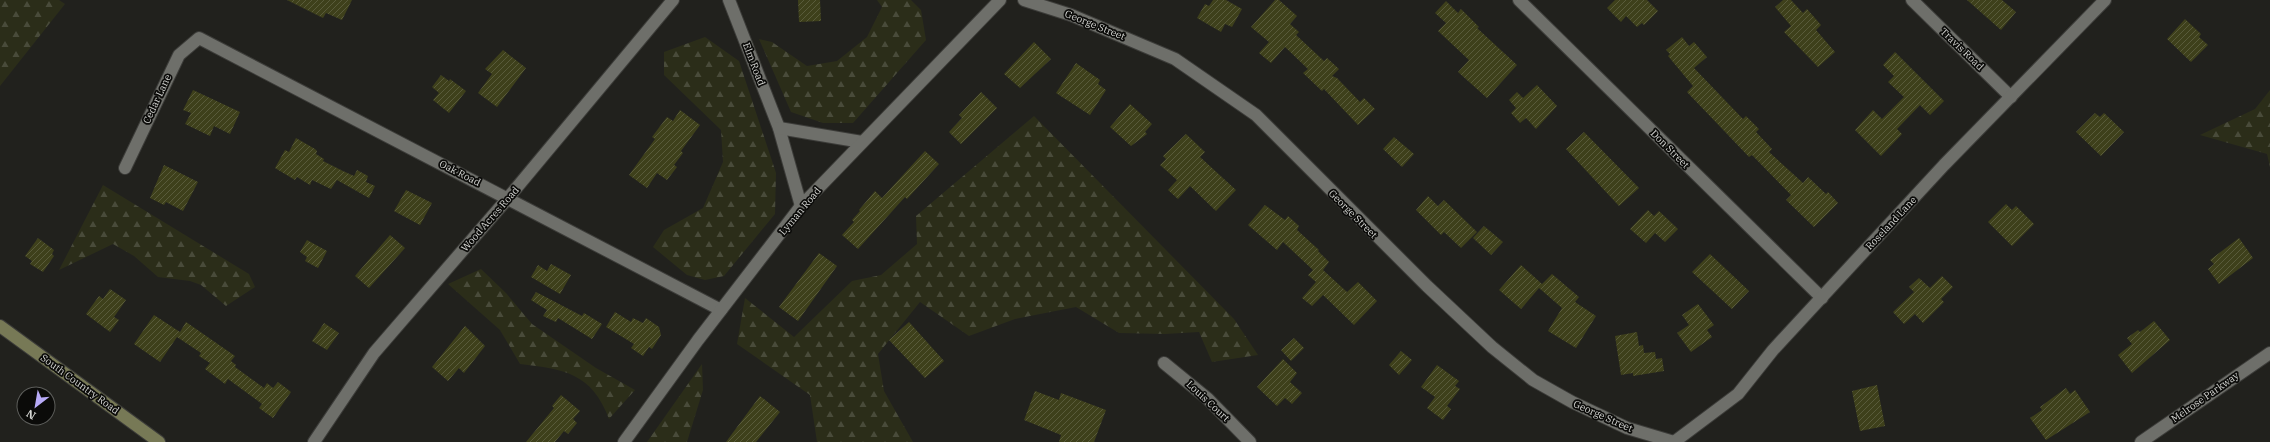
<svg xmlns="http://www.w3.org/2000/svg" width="2270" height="442" viewBox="0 0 2270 442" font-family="'IBM Plex Serif',serif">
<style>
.forest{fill:url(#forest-firs)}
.building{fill:url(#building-hatch)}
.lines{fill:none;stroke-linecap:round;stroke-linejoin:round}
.street-casing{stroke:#3c3c39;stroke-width:14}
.secondary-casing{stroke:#3c3c39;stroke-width:14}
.street{stroke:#6e6f6a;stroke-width:12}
.secondary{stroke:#777956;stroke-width:12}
.labels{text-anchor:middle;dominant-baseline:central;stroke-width:3.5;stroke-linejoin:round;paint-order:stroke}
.street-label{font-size:10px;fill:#d6d7d4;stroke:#0b0b09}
</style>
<defs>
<pattern id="forest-firs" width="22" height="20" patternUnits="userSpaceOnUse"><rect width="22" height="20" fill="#2b2d19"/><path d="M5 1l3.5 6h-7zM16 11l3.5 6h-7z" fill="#494b3a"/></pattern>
<pattern id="building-hatch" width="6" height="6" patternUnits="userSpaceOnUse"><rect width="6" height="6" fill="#3e401b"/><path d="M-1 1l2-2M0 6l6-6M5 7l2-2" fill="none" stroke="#595b3b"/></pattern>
</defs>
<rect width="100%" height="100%" fill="#21211d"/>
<g class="forest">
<path d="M0,0H59L65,4L0,86Z"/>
<path d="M877,0H911L921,10L926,40L853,123H823L791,112L759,39L772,42L807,66L837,61L867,37L882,7Z"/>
<path d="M705,37L739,61L776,173L775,214L724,276L705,280L687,275L653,247L664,230L703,208L723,162L721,130L664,75V52Z"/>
<path d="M2270,90V167L2267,154L2200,135L2255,109Z"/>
<path d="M1034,116L1234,319L1258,355L1212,362L1199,332L1165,334L1119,333L1076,307L1015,319L969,336L920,302L878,354L884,391L913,442H817L810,395L737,344L745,298L794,337L852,281L881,275L917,244L916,216Z"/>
<path d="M103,185L249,274L255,287L226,306L201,285L190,281L158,277L134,256L113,244L59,270Z"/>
<path d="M481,269L506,293L532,324L596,368L635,390L609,419C592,373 564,369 520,364L500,330L448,284Z"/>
<path d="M702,364L703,390L687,442H647Z"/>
</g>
<g class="building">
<path d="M287,0H352L342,20L326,13L323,18Z"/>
<path d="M798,0H820L821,21L799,22Z"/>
<path d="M1213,0H1226L1242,9L1232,27L1225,24L1221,32L1197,18L1205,4L1209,6Z"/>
<path d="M1275,0H1279L1297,16L1290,24L1299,32L1296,35L1324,61L1327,58L1339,69L1332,76L1337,78L1360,102L1364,98L1375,109L1358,125L1324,89L1322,91L1303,73L1308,69L1285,47L1271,63L1259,53L1269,42L1251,27Z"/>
<path d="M1615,0H1647L1658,11L1644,25L1642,23L1637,27L1626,16L1621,22L1607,8Z"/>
<path d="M1783,0H1791L1803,13L1807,9L1821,25L1816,30L1835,52L1818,67L1784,32L1791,26L1775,7Z"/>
<path d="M1967,0H2002L2016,12L2001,30Z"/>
<path d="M1446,1L1458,13L1461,9L1479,27L1477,28L1517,65L1487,98L1458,72L1469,60L1438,31L1446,23L1435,13Z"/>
<path d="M2185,19L2201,34L2199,37L2208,45L2191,62L2167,39Z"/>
<path d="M1682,37L1689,46L1694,42L1707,57L1694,68L1743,119L1746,116L1759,129L1756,132L1772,149L1769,152L1803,183L1808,177L1826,194L1828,192L1838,203L1814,227L1786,200L1791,195L1752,155L1749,157L1687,92L1693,86L1668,56L1670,54L1666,50Z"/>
<path d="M1034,42L1051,59L1020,88L1004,74Z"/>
<path d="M503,50L526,68L497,107L478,93L492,74L485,69Z"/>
<path d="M1895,52L1944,101L1930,115L1920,105L1897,129L1902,134L1881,156L1855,130L1873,110L1882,119L1904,97L1888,82L1894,76L1883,65Z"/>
<path d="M1076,63L1100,80L1098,84L1106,90L1090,115L1056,93Z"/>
<path d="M441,75L449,81L450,79L466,91L449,113L433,100L439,93L432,87Z"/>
<path d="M1537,85L1557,106L1536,129L1526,118L1520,123L1511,113L1516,108L1509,100L1517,92L1523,98Z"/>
<path d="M193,90L240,112L230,134L214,126L210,136L185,124L191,113L183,110Z"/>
<path d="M981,92L997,108L961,144L949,132L962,118L959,115Z"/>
<path d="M1130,104L1152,124L1145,132L1147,134L1131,146L1110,127Z"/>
<path d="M680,110L700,125L681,151L683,153L674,165L677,167L667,180L657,173L647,188L629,175L655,139L652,137L667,117L673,121Z"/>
<path d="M2095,113L2100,117L2104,113L2124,132L2101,156L2076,132Z"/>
<path d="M1584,132L1639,188L1619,206L1566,149Z"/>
<path d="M1186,134L1205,152L1200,157L1236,190L1216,211L1190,186L1178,199L1168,190L1177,180L1160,165L1166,159L1163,156Z"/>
<path d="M1394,137L1414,154L1402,167L1383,149Z"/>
<path d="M296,138L315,149L317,151L316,154L324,159L323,161L343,171L354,176L357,170L368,176L366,182L375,186L369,198L337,180L331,189L312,180L310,185L297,177L295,180L275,168L285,150L289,152Z"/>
<path d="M925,151L939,164L907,199L905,197L858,249L842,235L854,222L852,220L860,211L859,210L875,191L882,198Z"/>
<path d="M164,165L198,182L183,211L166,202L164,205L150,198Z"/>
<path d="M406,190L432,203L420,225L394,211Z"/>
<path d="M1428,196L1438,206L1444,200L1477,232L1461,248L1444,232L1441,235L1416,210Z"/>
<path d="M2006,204L2012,210L2016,206L2034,224L2012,246L1988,222Z"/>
<path d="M1265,205L1285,220L1288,216L1299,226L1297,230L1319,250L1318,251L1329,262L1323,270L1347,292L1358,282L1377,301L1354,325L1323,295L1312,306L1302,298L1316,282L1308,275L1313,270L1283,242L1277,250L1248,225Z"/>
<path d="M1648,210L1654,216L1659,211L1678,229L1665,242L1655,233L1646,243L1630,229Z"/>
<path d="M1484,226L1503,242L1491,255L1473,238Z"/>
<path d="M390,235L405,248L369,288L355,276Z"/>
<path d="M38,238L54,250L52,254L54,256L43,272L30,264L32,261L25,256Z"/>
<path d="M2239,238L2253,258L2219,284L2208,269L2214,264L2210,260Z"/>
<path d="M307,240L327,251L318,268L305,261L307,257L300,252Z"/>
<path d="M819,253L837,266L798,321L779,307Z"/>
<path d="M1710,254L1749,291L1732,309L1692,272Z"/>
<path d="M551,264L571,275L560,294L531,277L538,265L547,271Z"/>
<path d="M1521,265L1542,284L1552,274L1579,297L1575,302L1596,316L1576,348L1548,331L1562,308L1539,288L1521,309L1499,290Z"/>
<path d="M1942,276L1953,287L1941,299L1944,302L1923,323L1915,314L1904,324L1893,312L1914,292L1909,287L1919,278L1930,288Z"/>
<path d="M110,289L126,300L114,317L119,320L110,332L86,314L99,296L103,299Z"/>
<path d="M536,292L582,316L584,313L602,324L592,339L558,318L556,322L543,316L547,310L531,300Z"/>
<path d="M1698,304L1714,325L1707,330L1712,337L1691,352L1677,333L1689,325L1682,315Z"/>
<path d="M615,312L631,322L633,318L643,323L646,318L659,327L661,335L652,349L649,347L643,356L631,348L634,344L606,327Z"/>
<path d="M154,315L180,332L186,322L235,356L231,361L236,365L235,367L264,388L267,383L273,388L278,382L291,392L273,418L259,408L262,404L228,379L225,384L205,369L210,363L199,356L201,353L177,337L160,362L134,344Z"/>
<path d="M2154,321L2170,340L2132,373L2118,355L2132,344L2127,338L2138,330L2140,332Z"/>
<path d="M909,322L944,361L925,378L889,340Z"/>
<path d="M324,323L339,333L327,350L312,341Z"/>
<path d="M465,326L485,346L464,373L459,368L448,381L432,367Z"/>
<path d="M1637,332L1639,346L1643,345L1644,353L1655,352L1656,359L1662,358L1664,371L1633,376V373L1621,375L1615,336Z"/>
<path d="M1294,338L1304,348L1291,361L1281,350Z"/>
<path d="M1401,351L1412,360L1399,375L1389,365Z"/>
<path d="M1283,359L1297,373L1290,382L1302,393L1292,404L1285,398L1277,406L1257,387Z"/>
<path d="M1437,365L1459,381L1455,386L1460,389L1447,406L1451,409L1443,420L1427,408L1435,397L1421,387Z"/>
<path d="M1877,385L1885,426L1860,431L1852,391Z"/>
<path d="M2066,388L2070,394L2075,390L2090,412L2046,440L2030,418L2042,410L2040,407Z"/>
<path d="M1035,391L1059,400L1061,393L1106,410L1094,442H1059L1061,435L1024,420Z"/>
<path d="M561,395L580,411L573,419L577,423L568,434L564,431L555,442H526L554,408L552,406Z"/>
<path d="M760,396L780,412L756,442H726Z"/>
</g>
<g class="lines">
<defs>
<g id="street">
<path d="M729,0L779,128L801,206"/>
<path d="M1024,0L1071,15L1175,59L1256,115L1427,286L1492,347L1533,380L1572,402L1627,428L1674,442"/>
<path d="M1519,0L1822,298"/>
<path d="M1912,0L2011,97"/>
<path d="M779,128L862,142"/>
<path d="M125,168L179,55L199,38L721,310"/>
<path d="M1164,363L1208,399L1250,442"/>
<path d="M314,442L374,353L508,198L673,0"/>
<path d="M624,442L698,340L801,206L1000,0"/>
<path d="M1674,442L1738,394L1773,350L1944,165L2105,0"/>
<path d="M2141,442L2270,353"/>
</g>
<path id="secondary" d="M0,326L159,442"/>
</defs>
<use href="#street" class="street-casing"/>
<use href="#secondary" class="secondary-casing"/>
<use href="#street" class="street"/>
<use href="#secondary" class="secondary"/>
</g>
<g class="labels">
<g class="street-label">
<text transform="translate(1095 25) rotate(22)">George Street</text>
<text transform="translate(1962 49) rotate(44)">Travis Road</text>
<text transform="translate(754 64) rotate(69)">Elm Road</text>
<text transform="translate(157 99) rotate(-65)">Cedar Lane</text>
<text transform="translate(1670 149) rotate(45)">Don Street</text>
<text transform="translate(460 173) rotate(27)">Oak Road</text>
<text transform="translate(800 211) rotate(-50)">Lyman Road</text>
<text transform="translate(1353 214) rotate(45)">George Street</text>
<text transform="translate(490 219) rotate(-49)">Wood Acres Road</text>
<text transform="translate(1891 223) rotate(-47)">Roseland Lane</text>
<text transform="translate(80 384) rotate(36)">South Country Road</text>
<text transform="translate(2205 397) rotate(-35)">Melrose Parkway</text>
<text transform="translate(1208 401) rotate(43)">Louis Court</text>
<text transform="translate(1603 416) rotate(24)">George Street</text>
</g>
</g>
<g transform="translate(36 406) rotate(211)"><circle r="19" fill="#0b0b09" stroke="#5c5d5a"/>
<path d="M0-3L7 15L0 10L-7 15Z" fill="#b8abf7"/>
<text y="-6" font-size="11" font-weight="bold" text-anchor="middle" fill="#d6d7d4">N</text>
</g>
</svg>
